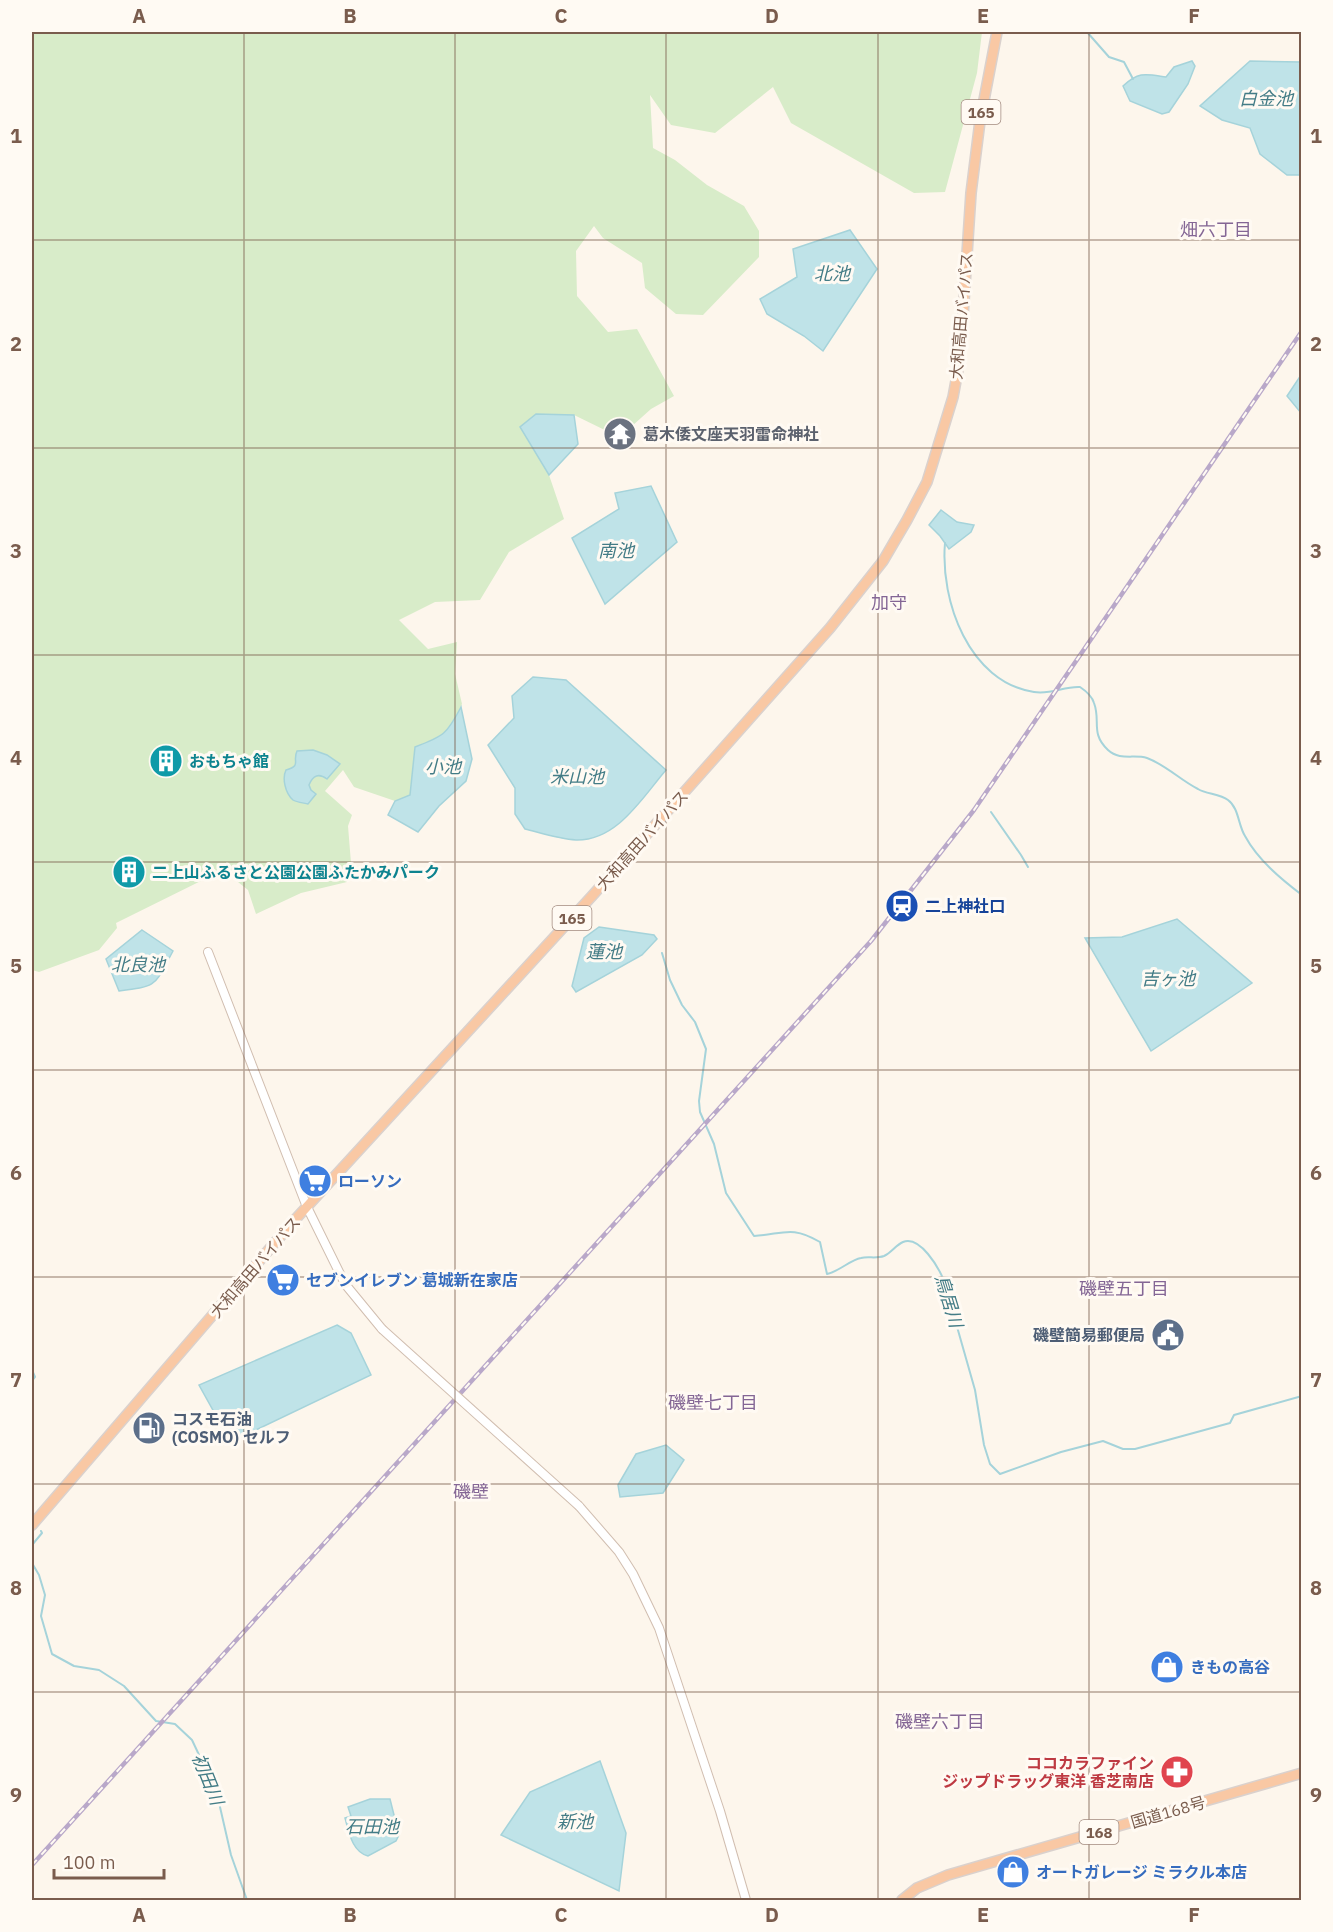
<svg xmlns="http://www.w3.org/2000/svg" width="1333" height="1932" viewBox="0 0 1333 1932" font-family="'IBM Plex Sans','Noto Sans JP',sans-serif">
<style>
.green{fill:#d8ecc9}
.water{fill:#bfe3e8;stroke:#a5d3da;stroke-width:1.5}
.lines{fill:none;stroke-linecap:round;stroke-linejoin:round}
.stream{stroke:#a5d3da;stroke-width:2}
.tertiary-casing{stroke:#d1beb0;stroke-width:10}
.trunk-casing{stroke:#dad1cd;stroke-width:12}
.tertiary{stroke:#fff;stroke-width:8}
.trunk{stroke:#f9c8a4;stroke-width:9}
.rail-casing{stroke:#b9a8c9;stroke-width:4.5}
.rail{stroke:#fffaf3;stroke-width:2;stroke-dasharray:7;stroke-linecap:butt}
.tertiary-bridge-casing{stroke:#d1beb0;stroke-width:10;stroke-linecap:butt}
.tertiary-bridge{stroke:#fff;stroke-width:8}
.grid{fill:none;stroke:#7a5c4d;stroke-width:1.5;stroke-opacity:0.55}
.labels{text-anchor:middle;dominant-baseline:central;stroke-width:6;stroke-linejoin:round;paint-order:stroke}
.shield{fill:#fffaf3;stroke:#a28b7f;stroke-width:1.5}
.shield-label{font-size:15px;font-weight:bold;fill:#7a5c4d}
.street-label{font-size:16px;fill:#7a5c4d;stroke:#fffaf3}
.worship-label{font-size:16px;font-weight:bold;fill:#5b616d;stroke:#fffaf3;text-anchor:start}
.culture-label{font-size:16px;font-weight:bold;fill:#0d838f;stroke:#fffaf3;text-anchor:start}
.transit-label{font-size:16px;font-weight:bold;fill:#164399;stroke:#fffaf3;text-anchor:start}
.shop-label{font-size:16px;font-weight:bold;fill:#366cbe;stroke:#fffaf3;text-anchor:start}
.service-label{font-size:16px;font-weight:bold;fill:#4e5e75;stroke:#fffaf3;text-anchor:end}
.health-label{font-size:16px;font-weight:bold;fill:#be3a42;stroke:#fffaf3;text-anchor:end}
.water-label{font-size:18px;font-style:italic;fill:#437c86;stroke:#fffaf3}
.neighbourhood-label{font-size:18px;fill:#846695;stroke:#fffaf3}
.neatline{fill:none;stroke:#7a5c4d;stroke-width:2}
.grid-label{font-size:20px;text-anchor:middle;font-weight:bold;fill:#7a5c4d}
</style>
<rect width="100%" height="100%" fill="#fdf6ec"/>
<path class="green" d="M32,32H982L977,73L945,192L914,193L791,123L773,87L715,133L671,125L650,95L653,148L675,160L707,185L744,206L759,231V257L703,315L676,314L645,288L642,263L603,238L594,226L576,251L577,296L608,332L637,329L674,396L651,409L632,426L617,436L574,415L520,427L549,475L564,519L509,552L480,600L435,602L399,620L428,649L457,642L455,674L462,704L451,727L440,738L415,747L410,796L395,801L354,787L343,770L325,791L352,815L348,826L351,863L347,882L301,893L256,914L248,890L223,870L116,923L117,928L99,950L39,972L32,970Z"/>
<g class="water">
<path d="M1192,61L1195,66L1188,84L1169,112L1162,114L1130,101L1123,86C1139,71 1146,74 1166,77L1174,67Z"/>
<path d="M1250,61L1301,62V175H1287L1260,154L1250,128L1222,120L1200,106Z"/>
<path d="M850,230L877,269L823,351L804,336L767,314L760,299L797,277L793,249Z"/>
<path d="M1301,375V413L1287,396Z"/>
<path d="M536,414L574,415L578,444L549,475L520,427Z"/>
<path d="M651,486L677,542L605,604L572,538L619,509L615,493Z"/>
<path d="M941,510L957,522L974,525L971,532L949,549L940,536L929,525Z"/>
<path d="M533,677L566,680L666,770C642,798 617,841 576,840C559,839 541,833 525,829L515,814V788L488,745L514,718L512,696Z"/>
<path d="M461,707L472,759L466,781L439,806L418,832L388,815L395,801L410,795L415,747C444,736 447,734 461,707Z"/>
<path d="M313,750L327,755L340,764L327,779C319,773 313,775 309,785L311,790L316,794L308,804C304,803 296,802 293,800C285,793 282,778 286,770C302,766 292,761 297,751Z"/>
<path d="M1177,919L1252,983L1151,1051L1085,938L1122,937Z"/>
<path d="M599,927L654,935L657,939L642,955L576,992L572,986L584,938Z"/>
<path d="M142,930L173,951C154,986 159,986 119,991L106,959Z"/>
<path d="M337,1325L351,1333L371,1375L237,1439L224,1430L199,1385Z"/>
<path d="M666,1445L684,1460L663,1493L620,1497L618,1485L636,1454Z"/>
<path d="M600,1761L626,1833L619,1891L501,1835L530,1792Z"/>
<path d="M370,1799H390L399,1835L396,1841L368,1856C352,1852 349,1832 345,1818L351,1816L348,1807Z"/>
</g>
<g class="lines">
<g class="stream">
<path d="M1087,32L1109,57L1124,62L1133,79"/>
<path d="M945,543C940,601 969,682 1034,692C1051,695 1064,686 1080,687C1086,691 1092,696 1094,703C1101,721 1090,733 1108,750C1120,761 1134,754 1147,758C1166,765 1180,780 1198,789C1206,794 1220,794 1228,800C1239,808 1238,825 1245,836C1258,860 1281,879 1302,895"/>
<path d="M991,812L1021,855L1028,867"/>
<path d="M662,953L670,980L682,1005L695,1022L706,1049L699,1101L700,1112L714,1144L726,1193L754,1236C784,1234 791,1225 820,1242L827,1274C840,1271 850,1260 861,1258C868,1256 876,1259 884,1256C891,1253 896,1245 903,1242C920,1235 939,1268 944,1281L975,1390L984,1445L990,1464L1000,1474L1061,1452L1103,1441L1123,1449H1135L1230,1423L1234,1415L1302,1396"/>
<path d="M32,1370L35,1377L32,1381"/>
<path d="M32,1504V1507"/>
<path d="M32,1545L42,1533L41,1531"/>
<path d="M32,1563L39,1575L45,1595L41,1616L52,1654L74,1666L99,1670L124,1686L156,1721L175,1724L192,1740L208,1774L220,1807L231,1855L247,1900"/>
<path d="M1296,1900L1302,1899"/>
</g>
<defs>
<g id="tertiary">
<path d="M208,952L307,1207L345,1284L382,1329"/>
<path d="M579,1506L619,1552L633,1574L659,1628L720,1811L746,1900"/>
</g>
<g id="trunk">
<path d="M32,1525L291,1224L592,896L830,628L883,561L907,520L927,482L953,397L958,370L962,331L971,193L980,121L997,32"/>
<path d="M902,1900L917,1888L948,1875L1302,1773"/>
</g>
</defs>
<use href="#tertiary" class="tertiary-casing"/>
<use href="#trunk" class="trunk-casing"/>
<use href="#tertiary" class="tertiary"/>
<use href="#trunk" class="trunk"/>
<defs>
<path id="rail" d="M32,1865L871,941L974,810L1302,331"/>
</defs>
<use href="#rail" class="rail-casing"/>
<use href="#rail" class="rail"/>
<defs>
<path id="tertiary-bridge" d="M382,1329L579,1506"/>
</defs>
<use href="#tertiary-bridge" class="tertiary-bridge-casing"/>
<use href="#tertiary-bridge" class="tertiary-bridge"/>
</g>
<path class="grid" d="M244,32V1900M455,32V1900M666,32V1900M878,32V1900M1089,32V1900M32,240H1302M32,448H1302M32,655H1302M32,862H1302M32,1070H1302M32,1277H1302M32,1484H1302M32,1692H1302"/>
<defs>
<symbol id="temple-disc" viewBox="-11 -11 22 22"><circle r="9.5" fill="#6b7280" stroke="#fffaf3"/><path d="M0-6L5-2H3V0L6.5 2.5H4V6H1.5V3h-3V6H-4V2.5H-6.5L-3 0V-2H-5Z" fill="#fff"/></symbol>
<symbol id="building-disc" viewBox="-11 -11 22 22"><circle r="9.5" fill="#0f9aa8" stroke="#fffaf3"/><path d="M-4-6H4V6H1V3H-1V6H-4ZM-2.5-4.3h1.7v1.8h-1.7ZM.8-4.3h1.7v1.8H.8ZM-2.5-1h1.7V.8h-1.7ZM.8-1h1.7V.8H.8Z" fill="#fff"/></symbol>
<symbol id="station-disc" viewBox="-11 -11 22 22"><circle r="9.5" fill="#1a4fb4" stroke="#fffaf3"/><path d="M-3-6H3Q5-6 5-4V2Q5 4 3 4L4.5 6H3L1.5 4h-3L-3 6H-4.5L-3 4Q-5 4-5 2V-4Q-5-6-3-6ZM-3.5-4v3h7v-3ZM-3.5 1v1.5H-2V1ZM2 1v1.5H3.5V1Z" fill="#fff"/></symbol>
<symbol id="supermarket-disc" viewBox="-11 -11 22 22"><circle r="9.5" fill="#3f7fe0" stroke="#fffaf3"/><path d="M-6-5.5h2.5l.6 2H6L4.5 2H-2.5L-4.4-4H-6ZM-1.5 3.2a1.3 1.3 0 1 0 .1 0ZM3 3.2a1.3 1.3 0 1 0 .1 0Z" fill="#fff"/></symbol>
<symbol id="civic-disc" viewBox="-11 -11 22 22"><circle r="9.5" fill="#5c6f8a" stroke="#fffaf3"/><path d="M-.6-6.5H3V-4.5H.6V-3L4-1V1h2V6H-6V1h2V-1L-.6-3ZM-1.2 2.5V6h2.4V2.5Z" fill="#fff"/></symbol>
<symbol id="fuel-disc" viewBox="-11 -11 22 22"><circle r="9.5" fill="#5c6f8a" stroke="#fffaf3"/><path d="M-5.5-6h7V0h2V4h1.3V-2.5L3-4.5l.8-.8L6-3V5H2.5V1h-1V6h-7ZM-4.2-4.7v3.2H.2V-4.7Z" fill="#fff"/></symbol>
<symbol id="shop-disc" viewBox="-11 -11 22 22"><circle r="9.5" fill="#3f7fe0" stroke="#fffaf3"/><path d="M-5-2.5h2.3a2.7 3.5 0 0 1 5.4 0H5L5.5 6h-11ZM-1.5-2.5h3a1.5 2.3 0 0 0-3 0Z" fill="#fff"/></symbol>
<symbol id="pharmacy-disc" viewBox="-11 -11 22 22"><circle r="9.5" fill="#e0444e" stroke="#fffaf3"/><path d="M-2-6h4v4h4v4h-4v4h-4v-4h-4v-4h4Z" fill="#fff"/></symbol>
</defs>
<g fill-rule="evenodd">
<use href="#temple-disc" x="601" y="415" width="38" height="38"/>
<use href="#building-disc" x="147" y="742" width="38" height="38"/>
<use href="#building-disc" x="110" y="853" width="38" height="38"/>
<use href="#station-disc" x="883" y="887" width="38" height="38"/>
<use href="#supermarket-disc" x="296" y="1162" width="38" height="38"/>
<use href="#supermarket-disc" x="264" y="1261" width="38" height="38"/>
<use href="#civic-disc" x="1149" y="1316" width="38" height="38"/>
<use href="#fuel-disc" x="130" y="1409" width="38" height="38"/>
<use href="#shop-disc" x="1148" y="1648" width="38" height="38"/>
<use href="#pharmacy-disc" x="1158" y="1753" width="38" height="38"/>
<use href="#shop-disc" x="994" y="1853" width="38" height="38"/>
</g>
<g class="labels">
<g class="shield">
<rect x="961.5" y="100" width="39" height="24" rx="4.5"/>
<rect x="552.5" y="906" width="39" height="24" rx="4.5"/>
<rect x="1079.5" y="1820" width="39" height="24" rx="4.5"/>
</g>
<g class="shield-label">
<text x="981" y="112">165</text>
<text x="572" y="918">165</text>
<text x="1099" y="1832">168</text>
</g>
<g class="street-label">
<text transform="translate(961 316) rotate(-85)">大和高田バイパス</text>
<text transform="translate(642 840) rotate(-48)">大和高田バイパス</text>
<text transform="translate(255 1267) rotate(-49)">大和高田バイパス</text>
<text transform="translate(1168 1812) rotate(-16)">国道168号</text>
</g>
<g class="worship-label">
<text x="643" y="434">葛木倭文座天羽雷命神社</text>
</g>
<g class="culture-label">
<text x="189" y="761">おもちゃ館</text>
<text x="152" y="872">二上山ふるさと公園公園ふたかみパーク</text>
</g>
<g class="transit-label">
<text x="925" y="906">二上神社口</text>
</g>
<g class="shop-label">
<text x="338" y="1181">ローソン</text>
<text x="306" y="1280">セブンイレブン 葛城新在家店</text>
<text x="1190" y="1667">きもの高谷</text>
<text x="1036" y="1872">オートガレージ ミラクル本店</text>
</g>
<g class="service-label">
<text x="1145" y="1335">磯壁簡易郵便局</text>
<text x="172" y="1419" text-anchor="start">コスモ石油<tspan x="172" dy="18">(COSMO) セルフ</tspan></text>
</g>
<g class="health-label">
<text x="1154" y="1763">ココカラファイン<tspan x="1154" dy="18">ジップドラッグ東洋 香芝南店</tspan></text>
</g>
<g class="water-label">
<text x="1266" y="98">白金池</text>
<text x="832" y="273">北池</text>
<text x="616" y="550">南池</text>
<text x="443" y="766">小池</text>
<text x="577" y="776">米山池</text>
<text x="604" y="951">蓮池</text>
<text x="138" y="964">北良池</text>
<text x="1168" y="978">吉ヶ池</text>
<text transform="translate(949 1301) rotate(73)">鳥居川</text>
<text transform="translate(208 1779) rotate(68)">初田川</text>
<text x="575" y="1821">新池</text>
<text x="372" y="1826">石田池</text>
</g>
<g class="neighbourhood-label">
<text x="1216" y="229">畑六丁目</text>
<text x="889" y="602">加守</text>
<text x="1124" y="1288">磯壁五丁目</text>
<text x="713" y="1402">磯壁七丁目</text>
<text x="471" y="1491">磯壁</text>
<text x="940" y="1721">磯壁六丁目</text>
</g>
</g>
<rect width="1333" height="1932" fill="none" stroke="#fffaf3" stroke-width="66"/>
<path d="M54 1869v9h110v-9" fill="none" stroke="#7a5c4d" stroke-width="3"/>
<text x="63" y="1869" font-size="18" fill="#7a5c4d" stroke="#fffaf3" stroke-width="4.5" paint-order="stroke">100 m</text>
<rect x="33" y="33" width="1267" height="1866" class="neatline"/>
<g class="grid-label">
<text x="139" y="23">A</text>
<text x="350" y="23">B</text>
<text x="561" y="23">C</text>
<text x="772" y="23">D</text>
<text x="983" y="23">E</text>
<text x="1194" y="23">F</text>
<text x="16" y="143">1</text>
<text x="1316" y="143">1</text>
<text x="16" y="351">2</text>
<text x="1316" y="351">2</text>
<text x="16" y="558">3</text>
<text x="1316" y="558">3</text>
<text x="16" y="765">4</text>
<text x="1316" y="765">4</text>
<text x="16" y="973">5</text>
<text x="1316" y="973">5</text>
<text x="16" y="1180">6</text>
<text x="1316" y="1180">6</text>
<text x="16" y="1387">7</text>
<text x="1316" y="1387">7</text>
<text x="16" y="1595">8</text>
<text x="1316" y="1595">8</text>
<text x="16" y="1802">9</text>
<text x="1316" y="1802">9</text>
<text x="139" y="1922">A</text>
<text x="350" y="1922">B</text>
<text x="561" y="1922">C</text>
<text x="772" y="1922">D</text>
<text x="983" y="1922">E</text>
<text x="1194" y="1922">F</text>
</g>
</svg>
